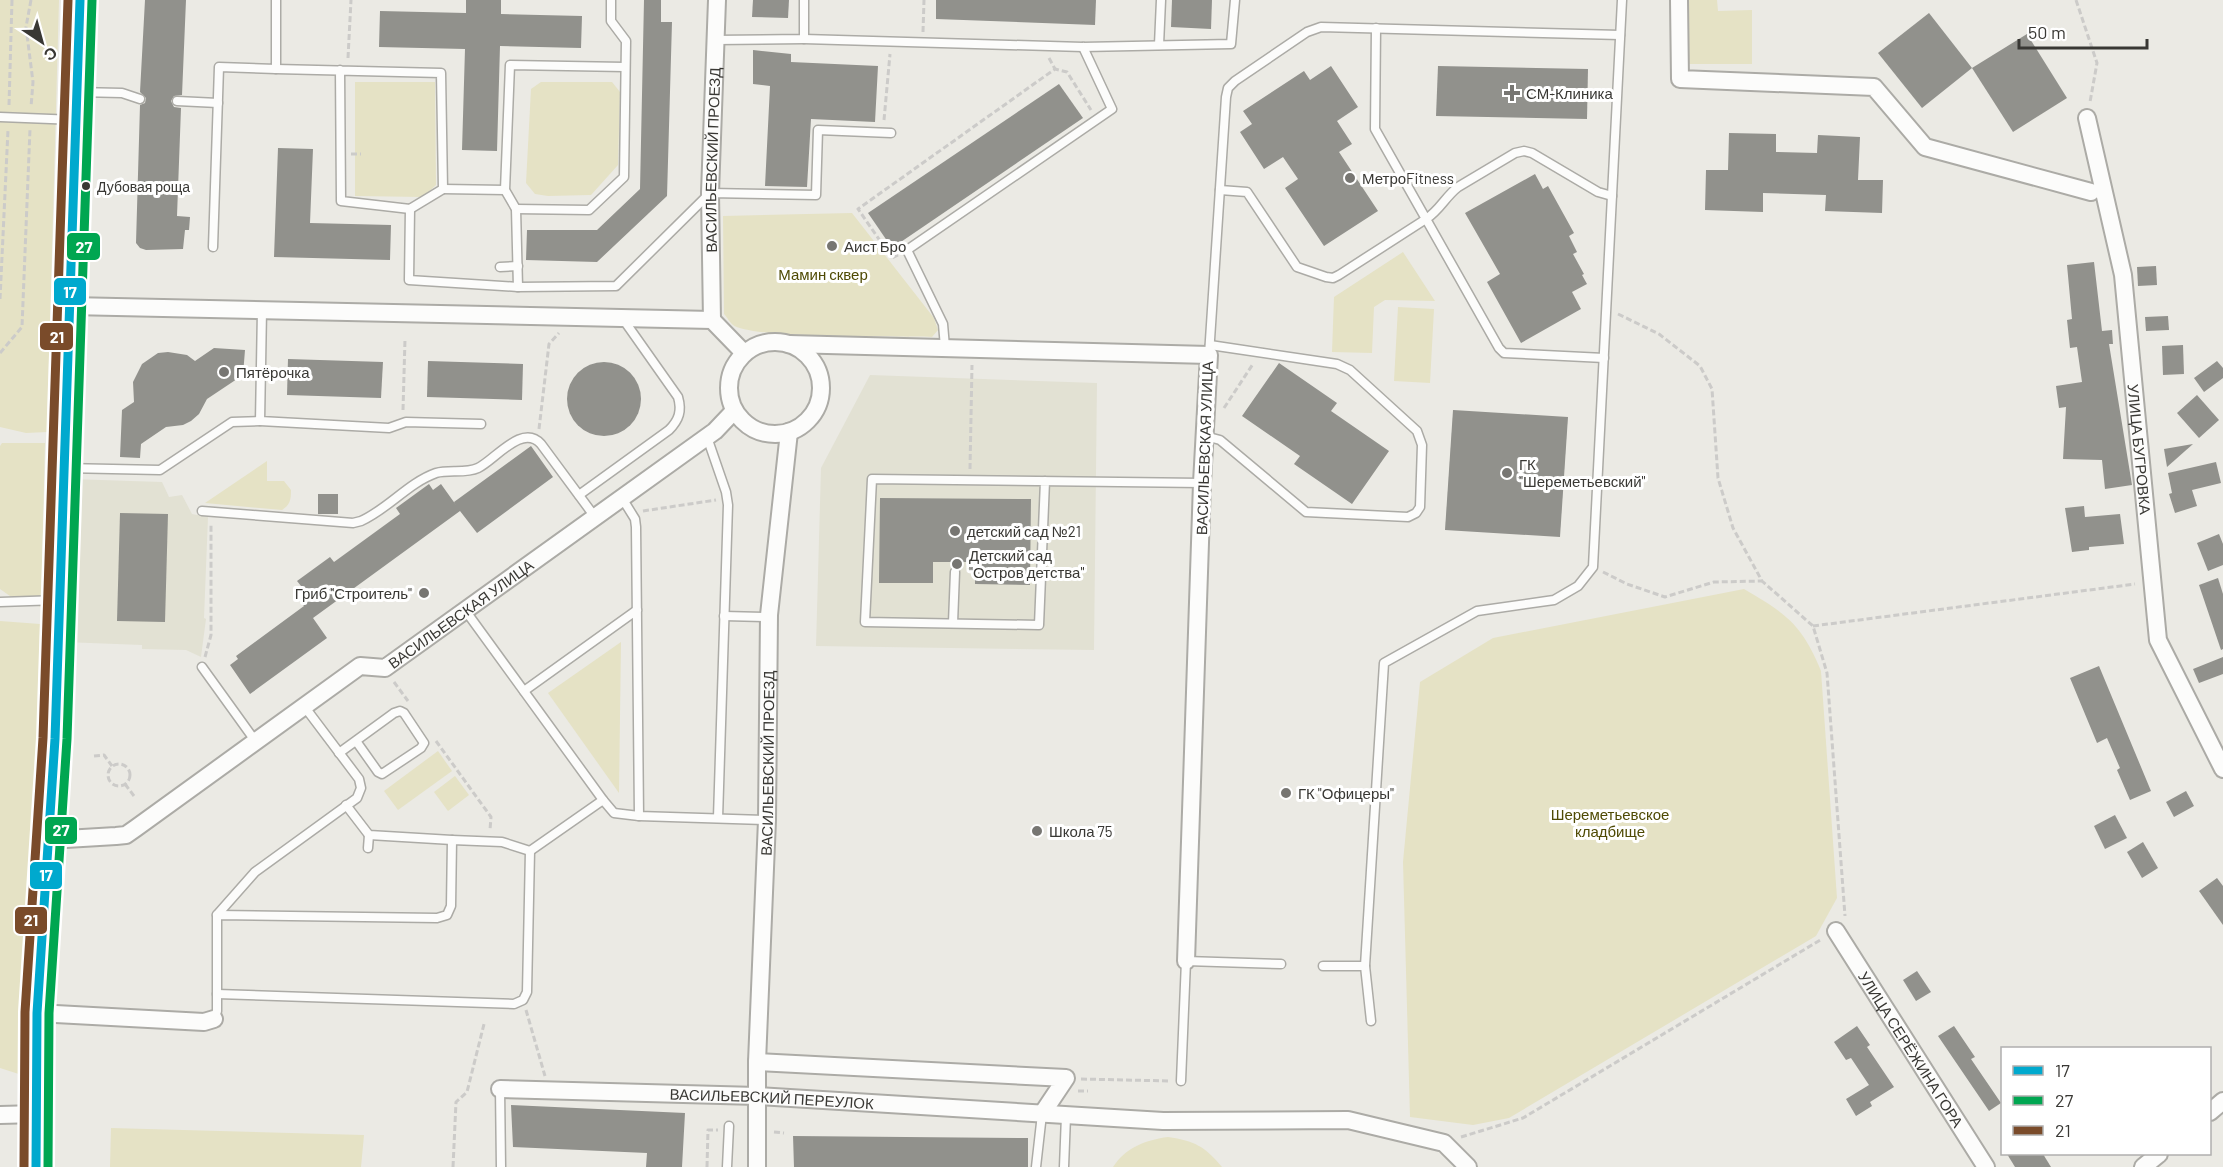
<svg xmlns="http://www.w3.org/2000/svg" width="2223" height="1167" viewBox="0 0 2223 1167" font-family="Barlow,sans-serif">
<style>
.built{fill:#e2e1d3}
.green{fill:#e5e2c5}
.building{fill:#91918c}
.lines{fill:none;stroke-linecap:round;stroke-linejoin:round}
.service-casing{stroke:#acaba6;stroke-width:11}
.minor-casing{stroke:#acaba6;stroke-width:20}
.tertiary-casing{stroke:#acaba6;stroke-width:24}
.path{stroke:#cccbc9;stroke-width:3;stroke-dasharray:6 3;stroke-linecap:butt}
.service{stroke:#fcfcfb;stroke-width:8}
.minor{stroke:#fcfcfb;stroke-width:16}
.tertiary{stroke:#fcfcfb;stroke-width:21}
.bus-1-casing{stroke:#fff;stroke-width:14}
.bus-2-casing{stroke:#fff;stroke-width:14}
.bus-3-casing{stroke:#fff;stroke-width:14}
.bus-1{stroke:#00a9ce;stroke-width:9}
.bus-2{stroke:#00a651;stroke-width:9}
.bus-3{stroke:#7a4b2a;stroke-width:9}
.poi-dot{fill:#777672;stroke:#fff;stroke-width:2}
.bus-dot{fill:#393834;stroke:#fff;stroke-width:2}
.labels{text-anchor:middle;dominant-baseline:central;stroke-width:6;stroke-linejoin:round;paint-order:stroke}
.bus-label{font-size:14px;fill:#393834;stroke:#fff;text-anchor:start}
.poi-label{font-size:15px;fill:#393834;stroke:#fff;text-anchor:start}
.street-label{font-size:15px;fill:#393834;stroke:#fff}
.park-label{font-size:15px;fill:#4f4a04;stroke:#fff}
.line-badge{stroke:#fff;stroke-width:2}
.badge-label{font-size:16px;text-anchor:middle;font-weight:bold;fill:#fff}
</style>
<rect width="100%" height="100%" fill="#ebeae4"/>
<g class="built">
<path d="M870,375L1097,383L1094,650L816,646L821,468Z"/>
<path d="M70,479L162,482L169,497L182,495L192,514L208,517L204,618L206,619L201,657L186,650L142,649V645L64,642Z"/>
</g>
<g class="green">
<path d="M0,0H59L47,432L26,433L0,427Z"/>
<path d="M1686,0H1717L1718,11L1752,10V64H1686Z"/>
<path d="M355,82H435L436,185L423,197L355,196Z"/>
<path d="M541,82H612L620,92L618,165L591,195L548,196L535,194L526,183L531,89Z"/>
<path d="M852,213L934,318L938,330L932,337C900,336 751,339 733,325C730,323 727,317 724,314L723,216Z"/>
<path d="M1403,252L1435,301L1385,300L1374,307L1372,353L1332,352L1334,297Z"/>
<path d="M1398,307L1434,309L1430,383L1394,381Z"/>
<path d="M2,443H45L41,607L10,596L0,589V446Z"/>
<path d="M267,461V481H284L291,490C291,500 290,505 282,510L205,503Z"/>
<path d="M1744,589C1787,614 1802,625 1821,671L1837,898L1816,936L1509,1118L1473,1125L1410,1117L1403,862L1420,682L1493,638Z"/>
<path d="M0,621L40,624L28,1077L0,1068Z"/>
<path d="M621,642L619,793L548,693Z"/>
<path d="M438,751L452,771L398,810L384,791Z"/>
<path d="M455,776L469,795L448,811L434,792Z"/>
<path d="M111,1128L364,1135L361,1167H110Z"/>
<path d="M1168,1137C1195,1141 1204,1146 1222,1167H1113C1126,1147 1146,1140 1168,1137Z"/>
</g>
<g class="building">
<path d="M145,0H186L182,95L174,96L171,101L174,107L181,108L177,216L190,217L189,230H185L183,249L146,250L140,248L136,243L140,105L145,103L146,98L140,92Z"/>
<path d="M466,0H501V14L582,16L581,48L500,46L497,151L462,150L465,49L379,47L380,11L466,13Z"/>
<path d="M644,0H661V22H672L667,196L597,262L526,260L527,230H597L640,189Z"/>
<path d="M753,0H789L788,18L752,17Z"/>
<path d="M936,0H1096L1095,25L936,19Z"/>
<path d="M1172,0H1212L1211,29L1171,27Z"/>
<path d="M1929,13L1972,68L1922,108L1878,53Z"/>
<path d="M2027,34L2067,98L2013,132L1972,68Z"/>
<path d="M753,50L791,54V62L878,66L875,122L811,119L807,187L765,186L770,86L753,84Z"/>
<path d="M1331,66L1358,107L1337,121L1352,144L1339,152L1378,211L1324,246L1285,188L1298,179L1283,157L1264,169L1240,132L1252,124L1243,111L1304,71L1310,80Z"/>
<path d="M1438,66L1588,69L1587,119L1436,116Z"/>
<path d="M1059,84L1083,118L892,248L868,213Z"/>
<path d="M1729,133L1776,134V152L1817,153L1818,135L1860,137L1858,180H1883L1882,213L1825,211L1826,195L1763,193V212L1705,210L1706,170H1728Z"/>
<path d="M278,148L313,149L310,223L391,225L390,260L274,257Z"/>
<path d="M1535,174L1543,189L1548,186L1574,233L1569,236L1577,252L1573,254L1584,274L1582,275L1587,284L1572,292L1581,309L1521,343L1487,282L1500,274L1465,213Z"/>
<path d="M2094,262L2102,331L2112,330L2113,344H2109L2132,485L2105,489L2102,460L2063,459L2066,407L2059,408L2056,386L2082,382L2077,347L2070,348L2067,320L2072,319L2067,265Z"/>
<path d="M2156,266L2157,285L2138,286L2137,267Z"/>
<path d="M2168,316L2169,330L2146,331L2145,317Z"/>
<path d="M2183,345L2184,374L2163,375L2162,346Z"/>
<path d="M214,348L245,350L243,375L207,399L199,414L191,421L183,425L166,427L141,444L140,458L120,457L122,410L134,402L133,382L142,364L158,353L168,352L187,355L195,361Z"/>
<path d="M288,359L383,362L381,398L287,395Z"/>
<path d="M428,361L523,364L522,400L427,397Z"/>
<path d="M2217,361L2223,368V378L2204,392L2194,378Z"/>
<circle cx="604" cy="399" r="37"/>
<path d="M1279,363L1337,403L1331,411L1389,451L1352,504L1294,464L1300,456L1242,416Z"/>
<path d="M2197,395L2219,420L2199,438L2177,413Z"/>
<path d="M1453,410L1568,417L1560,537L1445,530Z"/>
<path d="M2193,444L2167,467L2164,449Z"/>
<path d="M531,446L553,477L477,533L460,511L313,618L327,638L250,694L230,665L238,659L236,656L304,606L293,592L301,586L297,581L330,557L334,562L400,514L396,508L429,484L433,490L441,484L456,505L454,502Z"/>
<path d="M2216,462L2221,483L2192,490L2197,506L2175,513L2169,494L2172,493L2168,473Z"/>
<rect x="318" y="494" width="20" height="20"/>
<path d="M880,498L1031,499L1030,585L975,584V562H933V583H879Z"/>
<path d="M2084,506L2085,517L2120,514L2124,544L2089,547V550L2072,552L2065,508Z"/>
<path d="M120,513L168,514L165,622L117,621Z"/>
<path d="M2219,534L2223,544V565L2208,571L2197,543Z"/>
<path d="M2218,578L2223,594V649L2221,650L2199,585Z"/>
<path d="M2223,657V674L2199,683L2193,669Z"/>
<path d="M2099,666L2151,791L2130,800L2117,770L2120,768L2107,738L2097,743L2070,678Z"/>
<path d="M2186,791L2194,806L2174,817L2166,802Z"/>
<path d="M2115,815L2127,838L2105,849L2094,826Z"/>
<path d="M2143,842L2158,868L2142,878L2127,852Z"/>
<path d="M2217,878L2223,886V925L2199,891Z"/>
<path d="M1917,971L1931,992L1916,1001L1903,980Z"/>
<path d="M1857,1026L1870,1045L1867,1047L1894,1087L1870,1102L1872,1106L1856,1116L1846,1099L1869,1085L1851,1058L1846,1060L1834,1042Z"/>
<path d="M1954,1026L1975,1057L1971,1059L2001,1103L1989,1111L1938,1036Z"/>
<path d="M511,1105L685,1113L682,1167H646L647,1153L513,1147Z"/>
<path d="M793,1136L1028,1138V1167H794Z"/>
<path d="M2007,1154H2043L2051,1167H2015Z"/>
</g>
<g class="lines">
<defs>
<g id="service">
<path d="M804,39L1083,47L1231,44L1235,0"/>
<path d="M715,40L804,39V0"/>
<path d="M1159,45L1161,0"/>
<path d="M625,67L510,65L505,190L516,209L518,287L616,286L710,193L816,195L818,130L891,133"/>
<path d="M276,69L441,73L443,189L410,209L341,201L340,70"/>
<path d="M77,92L122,93L140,99"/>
<path d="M177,101L218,103"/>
<path d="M0,117L76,120"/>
<path d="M443,189L505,190"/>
<path d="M1220,190L1247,192L1297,267L1326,277L1333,278L1339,275L1426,219L1375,129L1376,28"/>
<path d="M410,209L409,280L518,287"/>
<path d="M516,209L589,210L624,177L626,41L611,21V0"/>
<path d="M213,247L219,67L276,69V0"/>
<path d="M500,267L518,266"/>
<path d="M262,310L260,421L389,428L406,422L481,424"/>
<path d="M945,347L943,324L907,250L1112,109L1083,47"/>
<path d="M1209,355L1226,97L1228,88L1235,81L1307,32L1321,27L1620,35"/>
<path d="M1604,358L1504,353L1499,348L1426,219C1440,210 1445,197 1458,187L1515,153L1524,151L1532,153L1598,192L1612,196"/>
<path d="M1205,436L1220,440L1306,512L1408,517L1416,513L1420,507L1422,445L1417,431L1350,370L1337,364L1210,345"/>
<path d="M707,437L726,492L728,505L718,818"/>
<path d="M64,468L160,470L232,422L260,421"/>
<path d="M1045,481L1039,625L865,622L872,479C982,480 1092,482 1202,483"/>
<path d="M579,495L669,430C679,420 682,411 678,397L623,319"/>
<path d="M622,498L635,519L636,527L639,816L767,820"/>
<path d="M202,511L353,523L361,521C388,509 408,483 436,473C449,469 465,474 478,468C495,460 522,423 541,444L595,517"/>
<path d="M0,602L59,600"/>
<path d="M465,610L603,800"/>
<path d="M724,616L769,617"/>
<path d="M953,623L955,572"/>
<path d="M202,667L256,742"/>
<path d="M524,691L637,610"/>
<path d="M339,753L394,713L400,711L404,713L424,743L421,748L382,774L378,772L356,741"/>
<path d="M346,805L369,835L452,840"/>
<path d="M368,848L369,835"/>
<path d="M530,851L603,800L614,813L639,816"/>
<path d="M217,915L255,872L357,798L361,788L359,779L304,706"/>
<path d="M1323,966H1365L1384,663L1477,611L1554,600L1578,586L1593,567L1622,0"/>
<path d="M1365,966L1371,1021"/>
<path d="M217,994L514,1004L523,1000L527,992L530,851"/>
<path d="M214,1019L217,1011V915L437,918L447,915L451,906L452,840L502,842L530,851"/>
<path d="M1181,1081L1186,961L1281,964"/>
<path d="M500,1089L501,1167"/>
<path d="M727,1167L729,1126"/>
<path d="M1036,1167L1042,1114"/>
<path d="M1064,1167L1066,1116"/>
</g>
<g id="minor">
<path d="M1679,0L1680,79L1874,87L1925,147L2091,192"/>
<path id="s1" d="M2087,118L2123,275L2158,640L2223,769"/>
<path d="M70,306L712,320L744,353"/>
<path id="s2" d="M712,320L710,193L717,0"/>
<circle cx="775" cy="388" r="46"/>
<path d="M789,344L1209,355L1202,483L1186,961"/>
<path id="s3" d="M49,840L116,836L126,835L136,828L360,666L385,668L715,431L734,411"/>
<path id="s4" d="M1836,931L1986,1167"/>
<path d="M37,1013L204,1022L214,1019"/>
<path d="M757,1062L1066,1078L1042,1114"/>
<path id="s5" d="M500,1089L757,1096L1163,1121L1348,1120L1444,1143L1468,1167"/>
<path d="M2210,1112L2223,1101"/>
<path d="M0,1115L37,1114"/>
<path d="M36,1167L37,1013L55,739L77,92"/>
<path id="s6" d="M757,1167V1062L767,820L769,615L789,432"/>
<path d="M2143,1167L2159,1154"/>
</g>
<path id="tertiary" d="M77,92L80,0"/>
</defs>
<use href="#service" class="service-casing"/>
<use href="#minor" class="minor-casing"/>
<use href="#tertiary" class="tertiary-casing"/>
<g class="path">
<path d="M31,0L26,27L33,82L31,107"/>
<path d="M2076,0L2097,63L2090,102"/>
<path d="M923,32L924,0"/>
<path d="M348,58L351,0"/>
<path d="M1049,58L1055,69"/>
<path d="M9,105L12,0"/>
<path d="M884,120L890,54"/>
<path d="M351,154H361"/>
<path d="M898,255L892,258L858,209L1055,69L1067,72L1091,110"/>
<path d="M0,299L8,130"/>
<path d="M1618,314L1659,334L1700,366L1712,389L1718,478L1733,528L1762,581L1813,626L1827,673L1845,916"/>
<path d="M0,353L22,327L30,129"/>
<path d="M1224,408L1253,364"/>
<path d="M403,410L405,339"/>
<path d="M539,429L549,344L559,333"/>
<path d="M970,469L972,365"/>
<path d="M643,511L716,500"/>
<path d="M1603,572L1627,584L1665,597L1714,582L1762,581"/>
<path d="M1813,626L2135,584"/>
<path d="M205,657L211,635V523"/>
<path d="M394,682L408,701"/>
<path d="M436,741L491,817L490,830"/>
<path d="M94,756L104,755L112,766"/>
<circle cx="119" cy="775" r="11"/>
<path d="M125,784L134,796"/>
<path d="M526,1010L545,1076"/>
<path d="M1081,1079L1170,1081"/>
<path d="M1078,1091H1088"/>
<path d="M774,1132L784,1133"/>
<path d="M1461,1137L1523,1118L1822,939"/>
<path d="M453,1167L456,1102L467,1092L484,1024"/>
<path d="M707,1167L708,1130H718"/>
</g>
<use href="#service" class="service"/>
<use href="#minor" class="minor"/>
<use href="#tertiary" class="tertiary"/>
<defs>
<path id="bus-1" d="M36,1167L37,1013L55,739L80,0"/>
<path id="bus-2" d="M48,1167L49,1013L67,739L92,0"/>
<path id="bus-3" d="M24,1167L25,1012L43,738L68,0"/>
</defs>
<use href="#bus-1" class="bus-1-casing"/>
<use href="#bus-2" class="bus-2-casing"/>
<use href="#bus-3" class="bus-3-casing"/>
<use href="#bus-1" class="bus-1"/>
<use href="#bus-2" class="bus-2"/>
<use href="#bus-3" class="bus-3"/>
</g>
<g class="poi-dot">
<path d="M1509 84h6v6h6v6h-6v6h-6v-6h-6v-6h6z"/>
<circle cx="1350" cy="178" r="6"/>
<circle cx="832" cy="246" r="6"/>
<circle cx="224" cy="372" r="6"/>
<circle cx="1507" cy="473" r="6"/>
<circle cx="955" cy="531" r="6"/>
<circle cx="957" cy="564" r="6"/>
<circle cx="424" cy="593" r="6"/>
<circle cx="1286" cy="793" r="6"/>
<circle cx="1037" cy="831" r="6"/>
</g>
<circle class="bus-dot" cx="86" cy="186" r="5"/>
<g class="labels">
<g class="bus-label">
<text x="97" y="186">Дубовая роща</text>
</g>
<g class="poi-label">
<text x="1526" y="93">СМ-Клиника</text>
<text x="1362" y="178">МетроFitness</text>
<text x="844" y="246">Аист Бро</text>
<text x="236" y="372">Пятёрочка</text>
<text x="1519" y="464">ГК<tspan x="1519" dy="17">"Шереметьевский"</tspan></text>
<text x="967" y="531">детский сад №21</text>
<text x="969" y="555">Детский сад<tspan x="969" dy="17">"Остров детства"</tspan></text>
<text x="412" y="593" text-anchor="end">Гриб "Строитель"</text>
<text x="1298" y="793">ГК "Офицеры"</text>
<text x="1049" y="831">Школа 75</text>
</g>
<g class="street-label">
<text stroke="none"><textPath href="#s2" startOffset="160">ВАСИЛЬЕВСКИЙ ПРОЕЗД</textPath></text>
<text transform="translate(1204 448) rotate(-88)">ВАСИЛЬЕВСКАЯ УЛИЦА</text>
<text stroke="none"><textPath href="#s1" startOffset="336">УЛИЦА БУГРОВКА</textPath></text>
<text stroke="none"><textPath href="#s3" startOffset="484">ВАСИЛЬЕВСКАЯ УЛИЦА</textPath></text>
<text stroke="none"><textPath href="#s6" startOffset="404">ВАСИЛЬЕВСКИЙ ПРОЕЗД</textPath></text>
<text stroke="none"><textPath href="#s4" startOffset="140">УЛИЦА СЕРЁЖИНА ГОРА</textPath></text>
<text stroke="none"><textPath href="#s5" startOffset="272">ВАСИЛЬЕВСКИЙ ПЕРЕУЛОК</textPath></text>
</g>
<g class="park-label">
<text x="823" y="274">Мамин сквер</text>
<text x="1610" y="814">Шереметьевское<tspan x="1610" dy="17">кладбище</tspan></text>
</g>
</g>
<g class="line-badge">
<rect x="66" y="232" width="35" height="29" rx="6" fill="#00a651"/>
<rect x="53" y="277" width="34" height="29" rx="6" fill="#00a9ce"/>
<rect x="39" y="322" width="35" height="29" rx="6" fill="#7a4b2a"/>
<rect x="44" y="816" width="34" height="29" rx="6" fill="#00a651"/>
<rect x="29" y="861" width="34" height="29" rx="6" fill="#00a9ce"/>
<rect x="14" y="906" width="34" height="29" rx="6" fill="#7a4b2a"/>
</g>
<g class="badge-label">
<text x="84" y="253">27</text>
<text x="70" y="298">17</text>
<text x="57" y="343">21</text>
<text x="61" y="836">27</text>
<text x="46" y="881">17</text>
<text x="31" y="926">21</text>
</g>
<rect x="2001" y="1047" width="210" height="108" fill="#ffffff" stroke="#b0afae" stroke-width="1.5"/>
<rect x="2013" y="1066" width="30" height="9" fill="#00a9ce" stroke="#b0afae" stroke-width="1.5"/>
<text x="2055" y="1077" font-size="18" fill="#393834">17</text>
<rect x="2013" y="1096" width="30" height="9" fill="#00a651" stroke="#b0afae" stroke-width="1.5"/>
<text x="2055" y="1107" font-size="18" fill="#393834">27</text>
<rect x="2013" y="1126" width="30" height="9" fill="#7a4b2a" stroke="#b0afae" stroke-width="1.5"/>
<text x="2055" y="1137" font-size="18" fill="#393834">21</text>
<g transform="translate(42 42) rotate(144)" stroke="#ffffff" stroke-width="4.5" paint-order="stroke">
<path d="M0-4.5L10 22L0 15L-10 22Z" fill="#393834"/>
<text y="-9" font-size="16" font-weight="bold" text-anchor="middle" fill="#393834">С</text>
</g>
<path d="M2019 39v9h128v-9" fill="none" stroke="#393834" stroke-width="3"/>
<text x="2028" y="39" font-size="18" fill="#393834" stroke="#ffffff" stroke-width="4.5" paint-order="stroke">50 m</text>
</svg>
